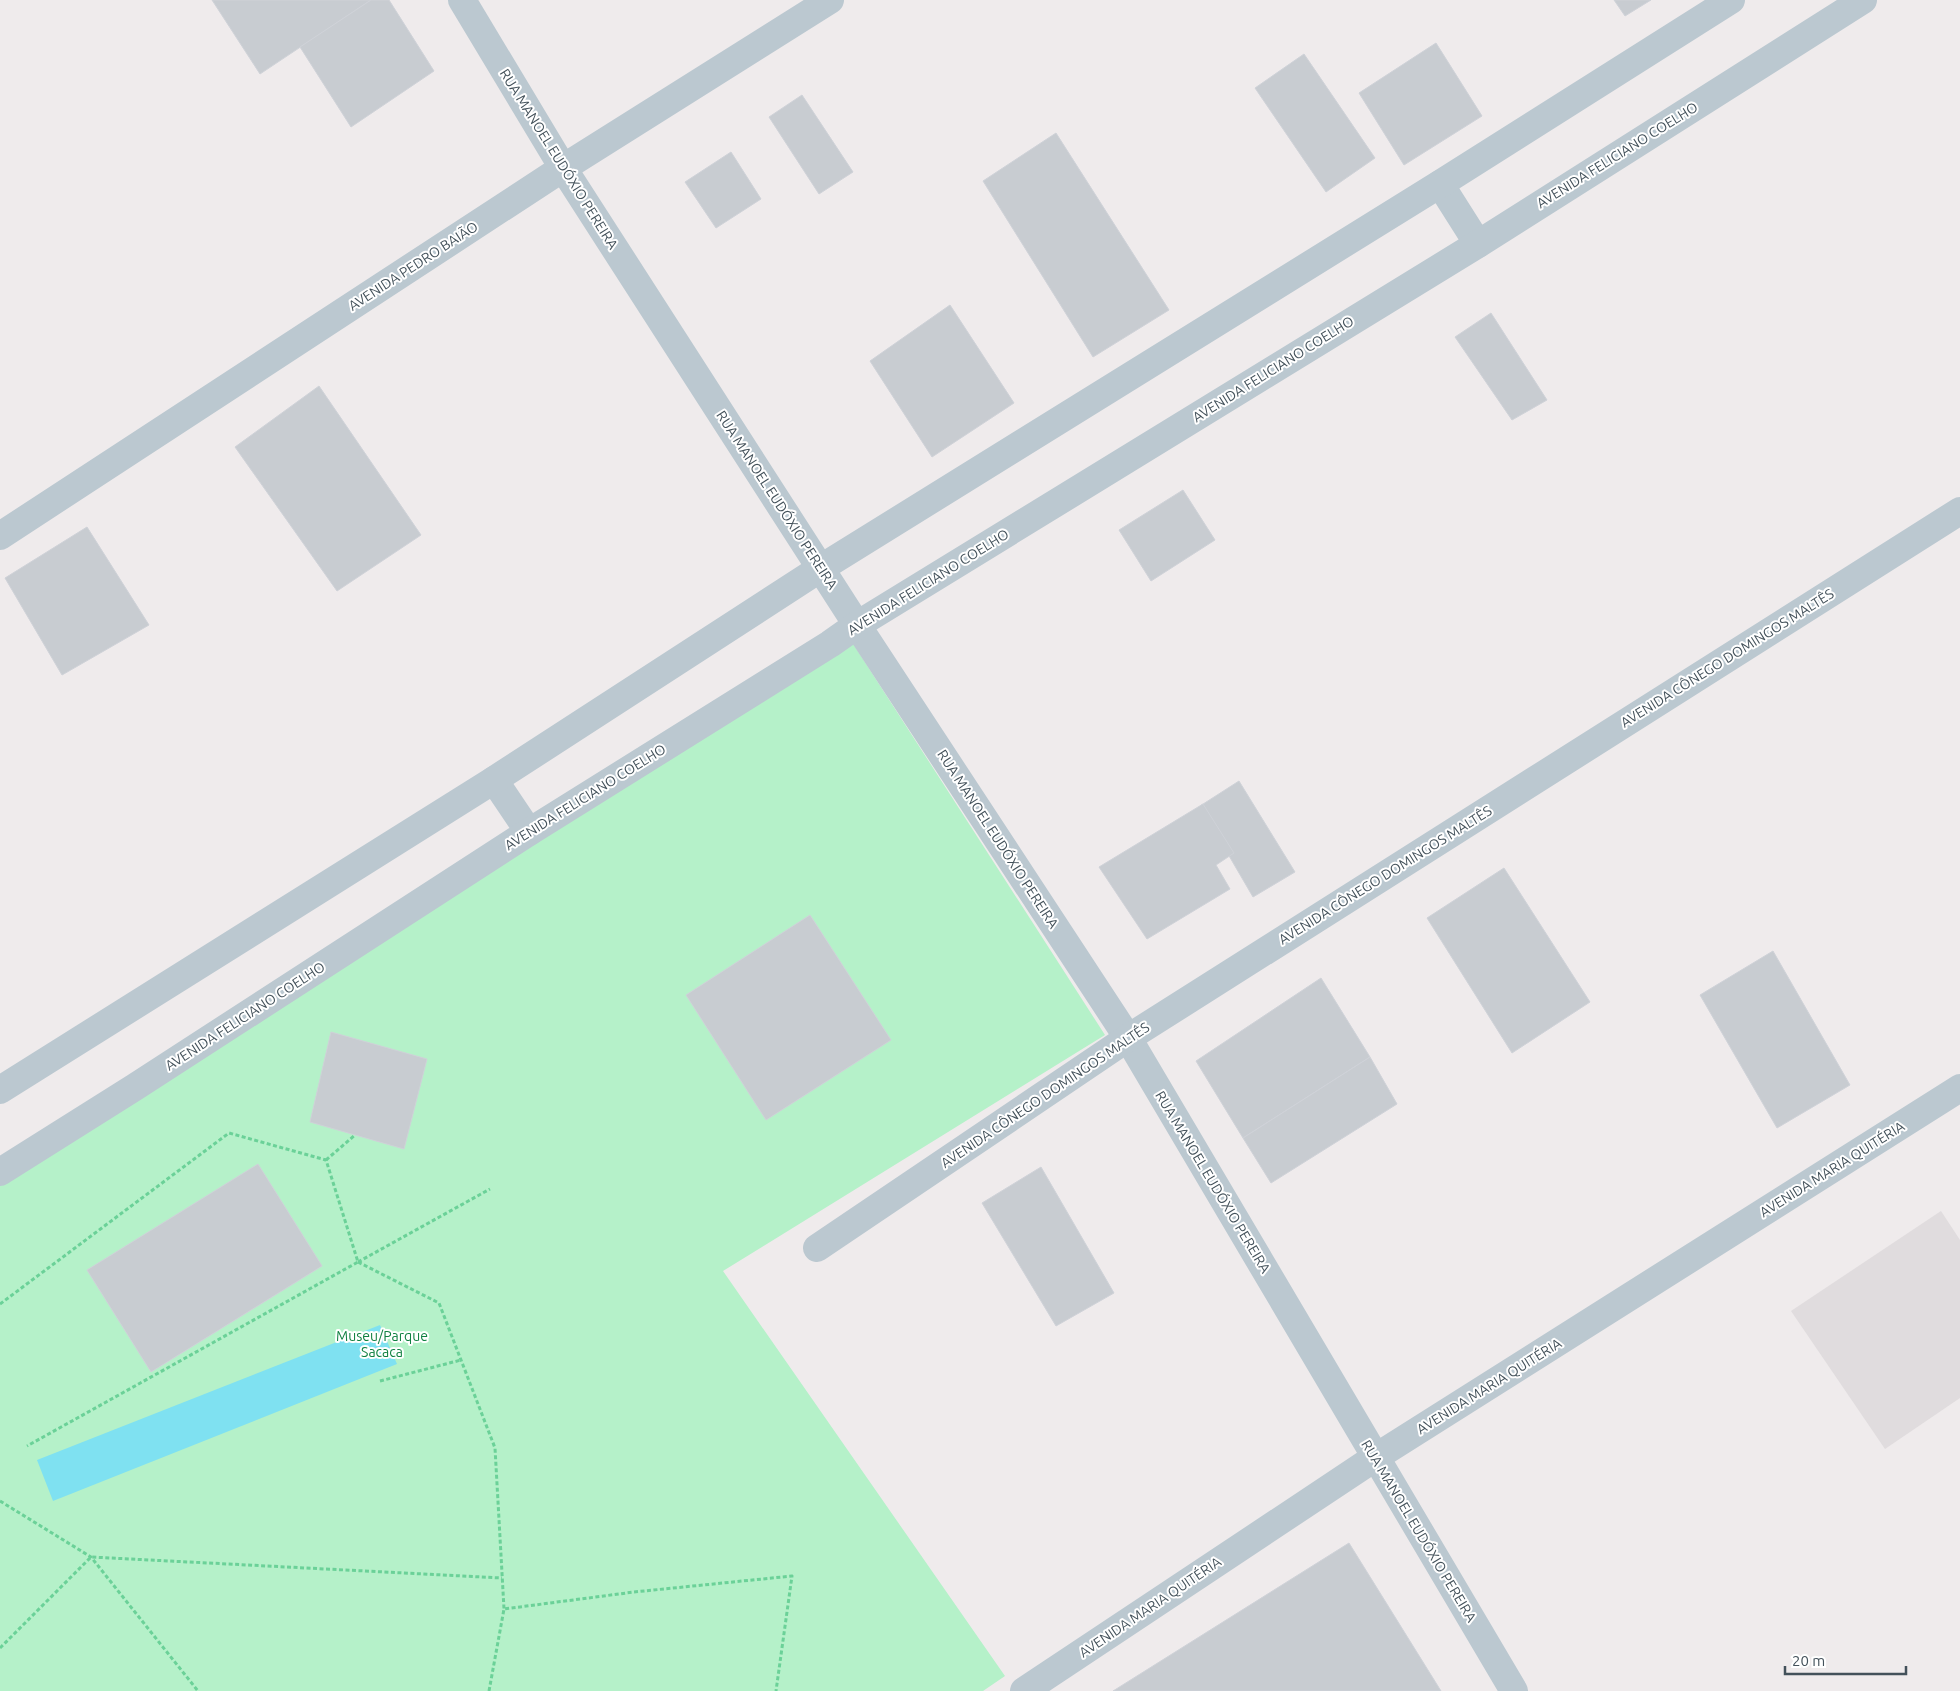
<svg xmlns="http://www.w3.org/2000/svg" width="1960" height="1691" viewBox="0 0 1960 1691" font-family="Ubuntu,sans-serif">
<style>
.education{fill:#e0dcde}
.green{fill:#b5f1c9}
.water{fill:#7fe1f1}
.building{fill:#c8ccd1;stroke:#cfd2d8}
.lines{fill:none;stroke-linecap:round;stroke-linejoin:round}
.path{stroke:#6bd198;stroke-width:3;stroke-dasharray:4 2.5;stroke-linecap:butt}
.minor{stroke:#bbc8d0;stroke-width:28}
.tertiary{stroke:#bbc8d0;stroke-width:28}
.labels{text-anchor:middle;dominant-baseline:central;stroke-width:4;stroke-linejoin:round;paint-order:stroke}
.street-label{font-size:14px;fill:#43515a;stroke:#fff}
.park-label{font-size:14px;fill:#108041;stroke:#fff}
</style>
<rect width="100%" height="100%" fill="#efebec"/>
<path class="education" d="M1941,1211L1960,1240V1398L1885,1449L1791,1311Z"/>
<path class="green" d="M850,639L1105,1035L723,1271L1005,1676L983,1691H0V1177Z"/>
<path class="water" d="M380,1325L397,1364L53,1501L37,1460Z"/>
<g class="building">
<path d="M212,0H371L260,74Z"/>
<path d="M371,0H389L434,71L351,127L300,47Z"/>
<path d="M1614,0H1651L1625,16Z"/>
<path d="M1436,43L1482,116L1404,165L1359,93Z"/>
<path d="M1304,54L1375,158L1326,192L1255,88Z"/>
<path d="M802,95L853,172L819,194L769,117Z"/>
<path d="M1056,133L1169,310L1093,357L983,181Z"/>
<path d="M731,152L761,199L716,228L685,182Z"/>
<path d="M950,305L1014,403L932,457L870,361Z"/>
<path d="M1491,313L1547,400L1512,420L1455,337Z"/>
<path d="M319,386L421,535L337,591L235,447Z"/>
<path d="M1183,490L1215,540L1151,581L1119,530Z"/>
<path d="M87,527L149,625L62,675L5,578Z"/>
<path d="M1239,781L1295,872L1253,897L1200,806Z"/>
<path d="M1203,804L1234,853L1216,865L1230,889L1147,939L1099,867Z"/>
<path d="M1504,868L1590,1002L1512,1053L1427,918Z"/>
<path d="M810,915L891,1040L766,1120L686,995Z"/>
<path d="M1773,951L1850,1085L1777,1128L1700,995Z"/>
<path d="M1321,978L1370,1057L1243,1138L1196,1061Z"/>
<path d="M331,1032L427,1059L404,1149L310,1122Z"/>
<path d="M1370,1057L1397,1104L1271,1183L1243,1138Z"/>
<path d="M258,1164L322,1266L151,1372L87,1270Z"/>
<path d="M1041,1167L1114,1293L1056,1326L982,1203Z"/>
<path d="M1349,1543L1441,1691H1113Z"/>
</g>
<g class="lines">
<g class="path">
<path d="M326,1160L355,1135"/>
<path d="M358,1262L439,1303L495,1448L504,1609"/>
<path d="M358,1262L490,1189"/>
<path d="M0,1304L229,1133L326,1160L358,1262L27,1446"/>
<path d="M380,1381L461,1360"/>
<path d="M0,1501L91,1557L198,1691"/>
<path d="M0,1648L91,1557L502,1578"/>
<path d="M489,1691L504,1609L634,1592L792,1576L776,1691"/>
</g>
<g class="minor">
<path d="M462,0L563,168L857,625L1128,1038L1514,1691"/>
<path d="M0,536L563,168L830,0"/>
<path d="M817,1248L1128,1038L1960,511"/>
<path d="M1024,1691L1376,1457L1960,1088"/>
</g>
<g class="tertiary">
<path d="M1440,184L1478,244"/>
<path d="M494,780L529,832"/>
<path d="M0,1090L494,780L821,568L1440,184L1731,0"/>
<path d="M0,1172L135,1087L529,832L830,644L857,625L1478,244L1863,0"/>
</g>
</g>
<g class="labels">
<g class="street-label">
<text transform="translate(1617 155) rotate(-32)">AVENIDA FELICIANO COELHO</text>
<text transform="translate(559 159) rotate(58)">RUA MANOEL EUDÓXIO PEREIRA</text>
<text transform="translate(413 266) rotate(-33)">AVENIDA PEDRO BAIÃO</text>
<text transform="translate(1273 369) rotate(-32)">AVENIDA FELICIANO COELHO</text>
<text transform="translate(777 500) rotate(57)">RUA MANOEL EUDÓXIO PEREIRA</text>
<text transform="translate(928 582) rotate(-32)">AVENIDA FELICIANO COELHO</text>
<text transform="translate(1727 658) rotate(-32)">AVENIDA CÔNEGO DOMINGOS MALTÊS</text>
<text transform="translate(585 797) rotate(-32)">AVENIDA FELICIANO COELHO</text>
<text transform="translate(998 839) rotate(57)">RUA MANOEL EUDÓXIO PEREIRA</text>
<text transform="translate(1385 875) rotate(-32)">AVENIDA CÔNEGO DOMINGOS MALTÊS</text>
<text transform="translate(245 1016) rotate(-33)">AVENIDA FELICIANO COELHO</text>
<text transform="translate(1045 1095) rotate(-34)">AVENIDA CÔNEGO DOMINGOS MALTÊS</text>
<text transform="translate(1832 1169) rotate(-32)">AVENIDA MARIA QUITÉRIA</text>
<text transform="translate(1213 1182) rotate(59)">RUA MANOEL EUDÓXIO PEREIRA</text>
<text transform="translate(1489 1386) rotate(-32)">AVENIDA MARIA QUITÉRIA</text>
<text transform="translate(1419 1531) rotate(59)">RUA MANOEL EUDÓXIO PEREIRA</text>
<text transform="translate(1150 1607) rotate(-34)">AVENIDA MARIA QUITÉRIA</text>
</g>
<g class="park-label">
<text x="382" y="1336">Museu/Parque<tspan x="382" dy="16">Sacaca</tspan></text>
</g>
</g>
<path d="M1785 1666v8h121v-8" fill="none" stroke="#43515a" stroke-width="2.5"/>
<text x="1792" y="1666" font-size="15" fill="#43515a" stroke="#ffffff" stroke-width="4" paint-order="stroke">20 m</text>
</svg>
